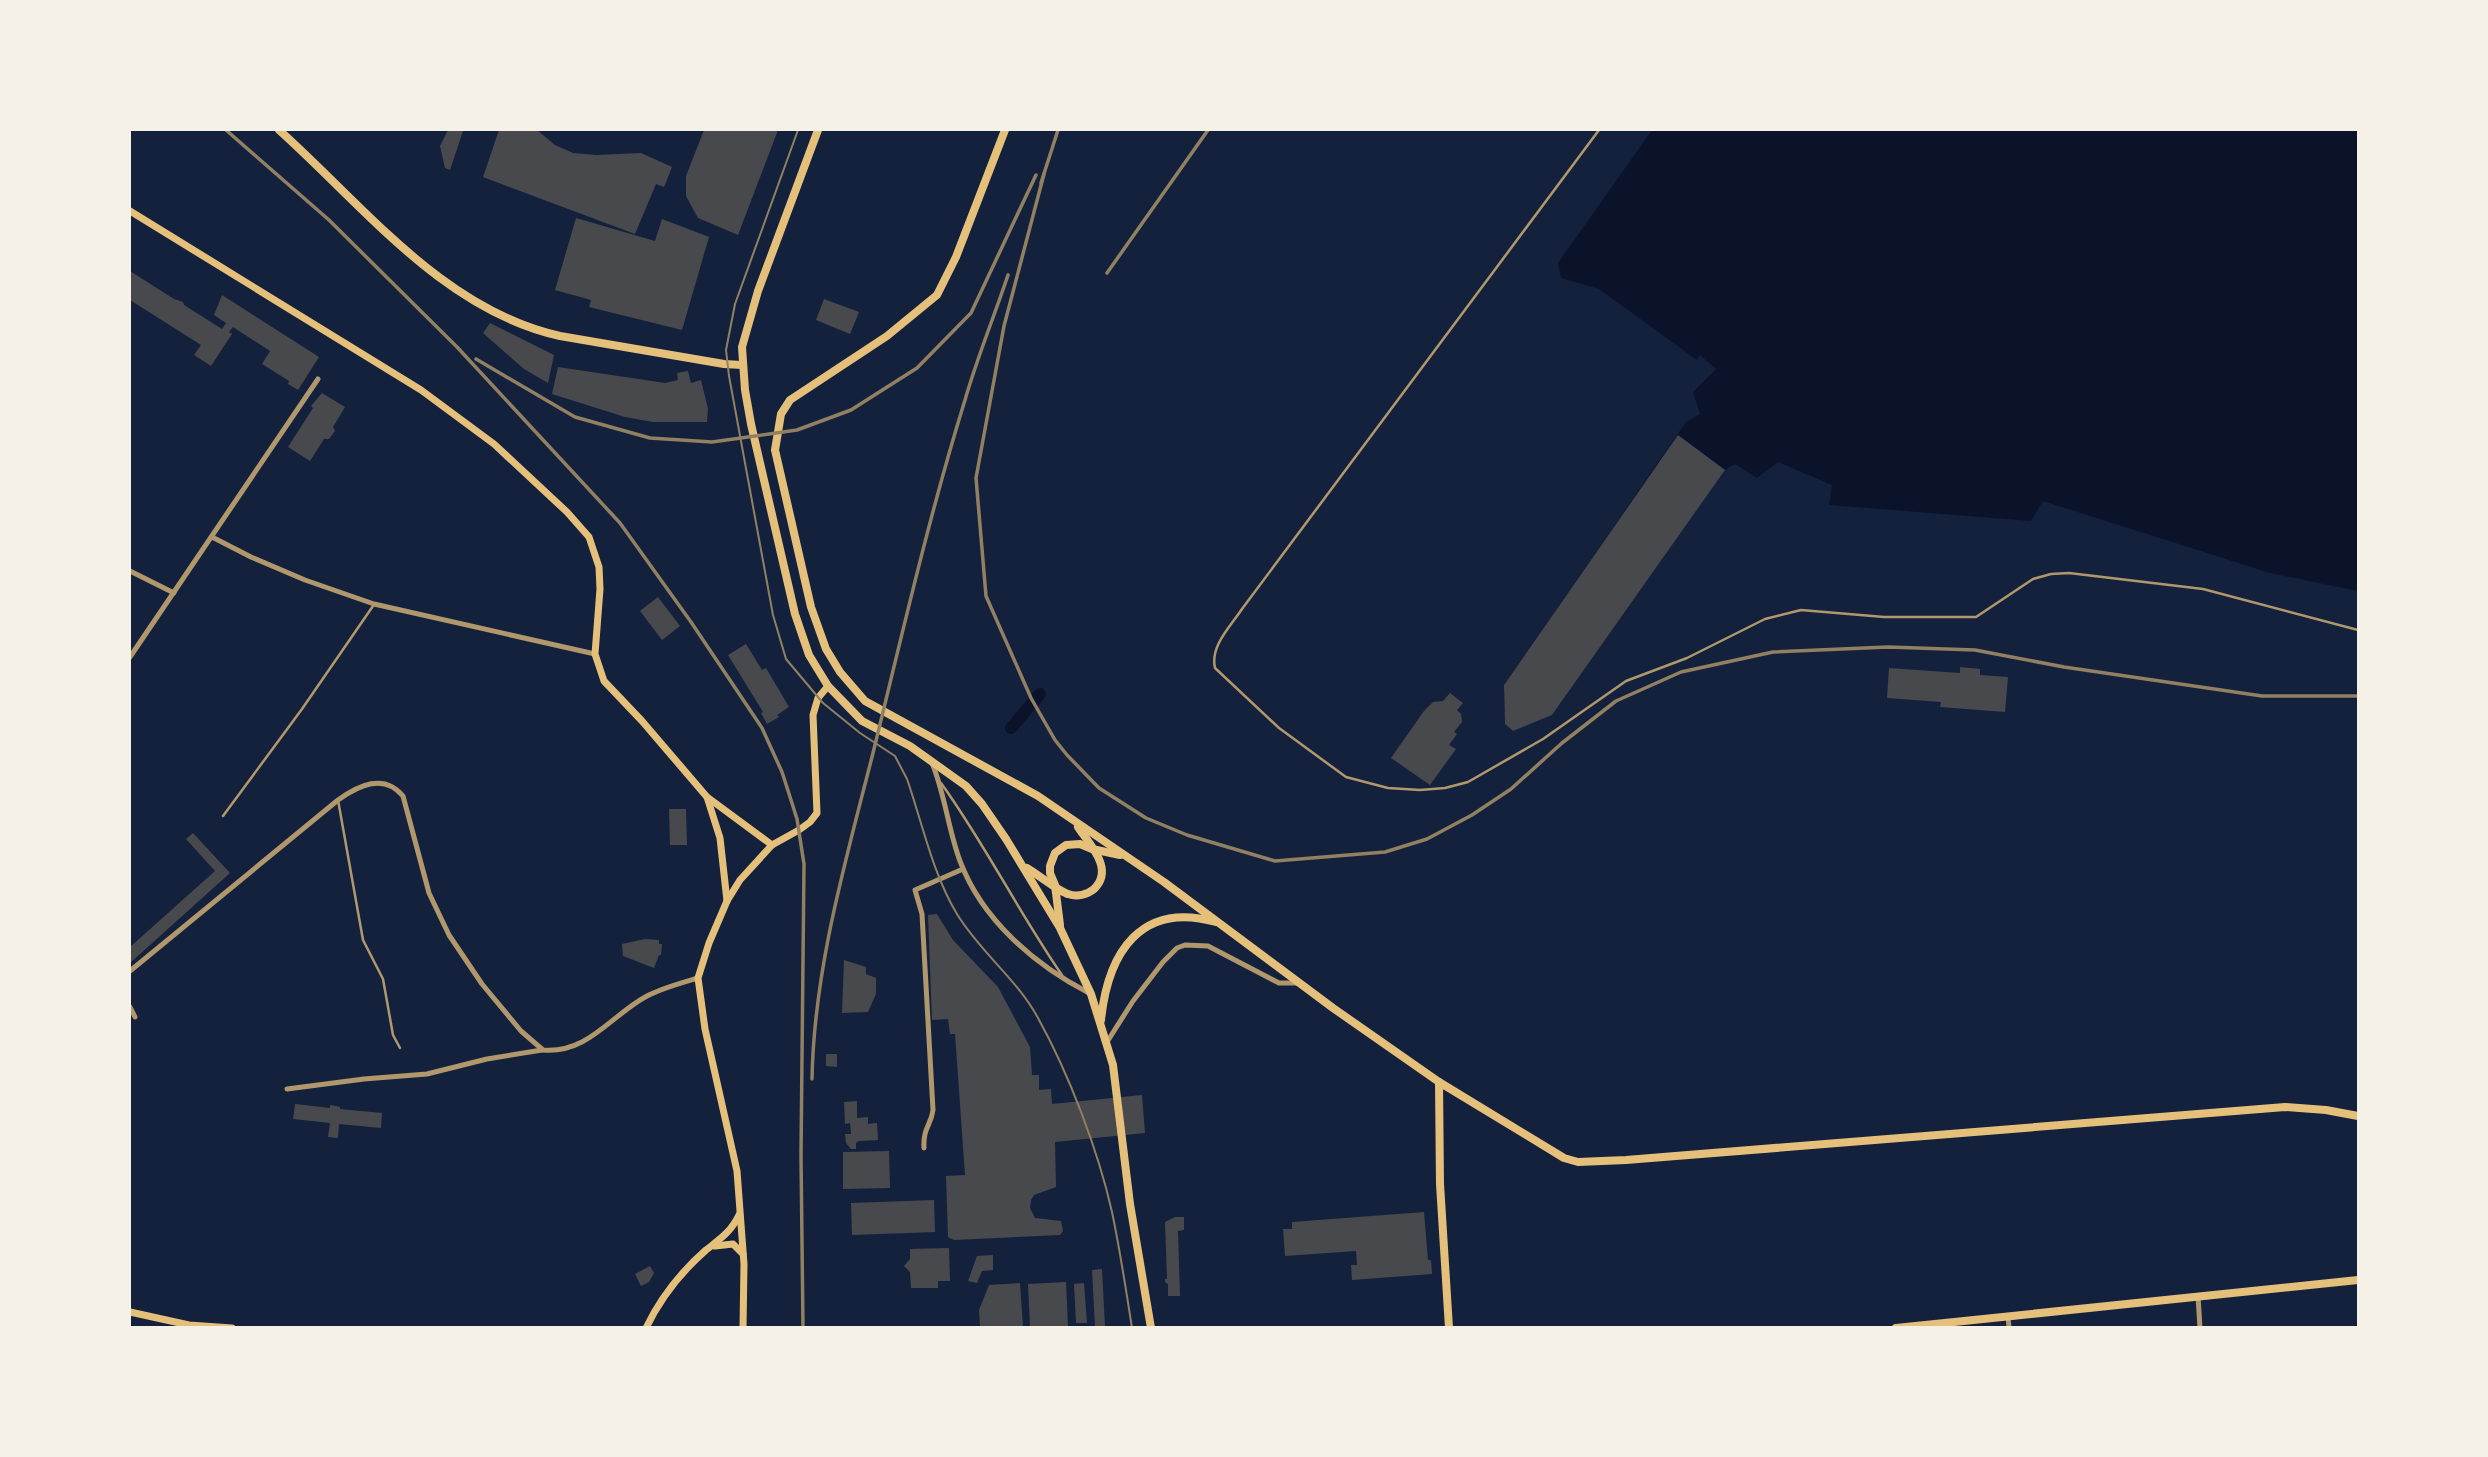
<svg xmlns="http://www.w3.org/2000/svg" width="2488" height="1457" viewBox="0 0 2488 1457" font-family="'DM Sans',sans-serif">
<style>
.water{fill:#0b132b}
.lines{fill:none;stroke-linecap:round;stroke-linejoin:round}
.canal{stroke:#0b132b;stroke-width:12}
.building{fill:#48494c}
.service{stroke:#b1986c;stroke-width:2.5}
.minor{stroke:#b1986c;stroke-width:5}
.secondary{stroke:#e5c07b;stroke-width:7}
.primary{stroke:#e5c07b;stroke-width:8}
.tram{stroke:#918062;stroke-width:2}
.rail{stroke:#918062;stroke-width:3.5}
</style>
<rect width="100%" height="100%" fill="#14213d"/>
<path class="water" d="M1652,130H2358V591L2270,573L2043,501L2031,521L1829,505L1832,485L1778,462L1757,478L1735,464L1725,470L1552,715L1513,731L1505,724L1504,685L1686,422L1700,414L1693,392L1716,369L1700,355L1697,360L1599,289L1561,278L1558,263Z"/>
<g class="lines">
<path class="canal" d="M1011,728L1040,694"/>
</g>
<g class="building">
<path d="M448,130L463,131L450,170L445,168L440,146Z"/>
<path d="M499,130H537L555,145L573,153L596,155L641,153L672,167L664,187L656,184L635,234L483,177Z"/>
<path d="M704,130H778L738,235L698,218L686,196V176Z"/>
<path d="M576,218L655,241L662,219L709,237L682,330L589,307L591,300L555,290Z"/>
<path d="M130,271L174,299L183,302L184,305L222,329L226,323L214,315L222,295L319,357L298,390L288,384L289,381L262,364L270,351L233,327L229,332L232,334L211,366L194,355L201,345L130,300Z"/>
<path d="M824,299L859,312L850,334L816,320Z"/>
<path d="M490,323L554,355L548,383L524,369L483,333Z"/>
<path d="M558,367L665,383L678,380L677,373L688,371L691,383L701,380L708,409L707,422H653L625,417L552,394Z"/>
<path d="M322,393L345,407L333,427L335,431L329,439H324L310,461L288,447L313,408L311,406Z"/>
<path d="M1678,435L1725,470L1552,715L1513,731L1505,724L1504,685Z"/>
<path d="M658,597L680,626L662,640L640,611Z"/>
<path d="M746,644L762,670L766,668L789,707L777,715L779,717L767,724L761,713L763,712L728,655Z"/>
<path d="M1960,667L1980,669V675L2008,677L2005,712L1940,707L1941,702L1887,698L1889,668L1960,673Z"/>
<path d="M1450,693L1463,703L1457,710L1461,714L1462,722L1454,732L1457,734L1449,745L1456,749L1430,785L1391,758L1424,711L1433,702L1443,701Z"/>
<path d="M669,809H686L687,845H670Z"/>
<path d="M193,833L230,873L130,963V947L215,871L186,839Z"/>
<path d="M937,914L953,940L998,987L1030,1047L1032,1075H1039V1090L1051,1089L1052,1104L1142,1095L1145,1133L1055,1142L1056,1187L1034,1195L1031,1200L1030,1208L1035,1218L1061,1221L1063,1231L1060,1235L954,1240L948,1237L946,1176L965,1175L955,1034H950L948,1019L932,1020L928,915Z"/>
<path d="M645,939L659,940V944H662L661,955H659L654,968L623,956L622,944Z"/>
<path d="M844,960L866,967V974L876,978V994L868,1012L842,1013Z"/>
<path d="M826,1054H837V1067L826,1066Z"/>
<path d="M857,1101V1118L868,1117V1124L877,1123L878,1140L859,1141L856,1143V1149H851L846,1143L845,1134H851L850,1123L845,1124L844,1102Z"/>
<path d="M295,1104L330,1108V1105L336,1106L340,1107V1109L382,1113L381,1128L339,1124L338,1138L328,1137L330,1123L293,1119Z"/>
<path d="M889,1151L890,1188L843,1189V1152Z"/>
<path d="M934,1200L935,1232L852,1235L851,1203Z"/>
<path d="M1424,1212L1428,1260H1431L1432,1274L1352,1280L1351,1265H1357L1356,1251L1285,1256L1283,1229H1292V1222Z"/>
<path d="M1175,1217H1184V1230L1178,1231L1180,1296H1168V1284L1165,1282V1279H1167L1165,1222Z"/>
<path d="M949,1248L950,1281H938V1288H911L910,1272L904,1266L910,1259V1249Z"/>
<path d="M993,1255V1270L982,1271L977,1283L968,1281L977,1256Z"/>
<path d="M650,1266L654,1273L649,1282L641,1286L635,1274Z"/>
<path d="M1102,1269L1105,1327H1095L1092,1270Z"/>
<path d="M1066,1282L1068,1327H1030L1028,1284Z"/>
<path d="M1020,1283L1023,1327H980L979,1310L989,1285Z"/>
<path d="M1084,1283L1087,1323H1076L1074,1284Z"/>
</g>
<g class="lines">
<g class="service">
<path d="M1599,130L1242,609C1230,627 1210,646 1215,668L1279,728L1346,777L1388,788L1420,790L1445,788L1468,782L1543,739L1626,681L1687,658L1765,619L1801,610L1884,617H1976L2033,579L2051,574L2069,573L2203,589L2358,630"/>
<path d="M941,783C985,844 1019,913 1062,975"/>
<path d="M338,800L363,940L383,979L393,1035L400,1048"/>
<path d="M223,816L302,709L373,606"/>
</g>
<g class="minor">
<path d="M212,537L251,557L305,580L374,604L595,654"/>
<path d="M130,571L174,593"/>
<path d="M130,657L318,379"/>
<path d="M932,763C945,794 948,829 960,861C982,920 1035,965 1089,993"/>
<path d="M130,971L338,800C359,785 384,773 403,796L429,893L449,935L482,984L521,1031L543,1050C588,1054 611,1015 647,996C662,988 681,983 698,978"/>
<path d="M130,1007L135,1017"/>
<path d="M1107,1042L1133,1001L1163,962L1177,948L1185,945L1208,946L1279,983H1299"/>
<path d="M287,1089L364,1079L427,1074L487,1059L542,1050"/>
<path d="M924,1148C923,1127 931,1126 933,1110L922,914L915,890L963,869"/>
<path d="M2198,1296L2200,1328"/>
<path d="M2008,1316L2009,1328"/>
</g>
<g class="secondary">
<path d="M130,211L421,390L494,444L567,512L589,537L599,567L600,589L595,654L604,681L642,721L707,797L772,845"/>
<path d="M707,797L720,838L727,901"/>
<path d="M715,1246L733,1244L743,1254"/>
<path d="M130,1312L189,1325L232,1328"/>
<path d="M646,1328C660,1299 682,1271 706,1250C720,1239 731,1232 739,1215"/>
<path d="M743,1328L744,1264L737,1171L705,1029L698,978L709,943L727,901L740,880L772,845L799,830L810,822L817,813L813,715L818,698L828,686"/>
</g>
<g class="primary">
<path d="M279,130C364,206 443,310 560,336L724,364L742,365"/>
<path d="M818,130L758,291L742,347L745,390L751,424L795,614L809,655L828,686L862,721L910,746L966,786L982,804L1006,839L1060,928L1091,994L1113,1065L1130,1204L1151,1328"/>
<path d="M1005,130L956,257L937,295L887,336L790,400L781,414L775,450L811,607L826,649L840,672L865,701L1038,796L1164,882L1333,1008L1439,1082L1564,1158L1578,1162L1626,1160L2285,1107L2326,1110L2358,1116"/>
<path d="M1027,868C1037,874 1060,892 1068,894C1077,897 1087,895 1094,889C1115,869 1089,844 1078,827"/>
<path d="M1060,925L1055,885L1050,873V866L1055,853L1066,845L1080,844L1092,849L1120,855"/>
<path d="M1101,1020C1108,952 1141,901 1216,922"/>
<path d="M1439,1082L1440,1184L1449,1328"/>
<path d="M1896,1328L2358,1280"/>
</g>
<path class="tram" d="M798,130L735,304L726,350L729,376L773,615L786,659L823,703L860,733L895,756L907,779C922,822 933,875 957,914C980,952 1017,979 1038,1018C1069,1074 1098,1150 1112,1212C1120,1250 1126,1289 1132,1328"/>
<g class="rail">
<path d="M226,130L329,220L457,347L620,523L691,622L762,728L782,772L791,800L797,819L804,864L801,1155L803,1328"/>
<path d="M1044,174L1004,326L976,478L986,596L1031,698L1055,740L1067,755L1099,788L1146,818L1187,835L1275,861L1385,852L1427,839L1472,815L1511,789L1562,743L1616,701L1681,672L1773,652L1888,647L1975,650L2064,667L2262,696H2358"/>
<path d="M1041,183L1058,130"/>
<path d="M1107,273L1208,130"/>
<path d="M476,359L575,417L650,438L712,442L797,430L851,410L917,368L971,313L1036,175"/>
<path d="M812,1079C814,968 846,860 873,753C902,635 929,516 965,400C977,358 994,317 1008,275"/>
</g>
</g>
<rect width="2488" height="1457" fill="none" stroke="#f6f1e7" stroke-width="262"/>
</svg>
